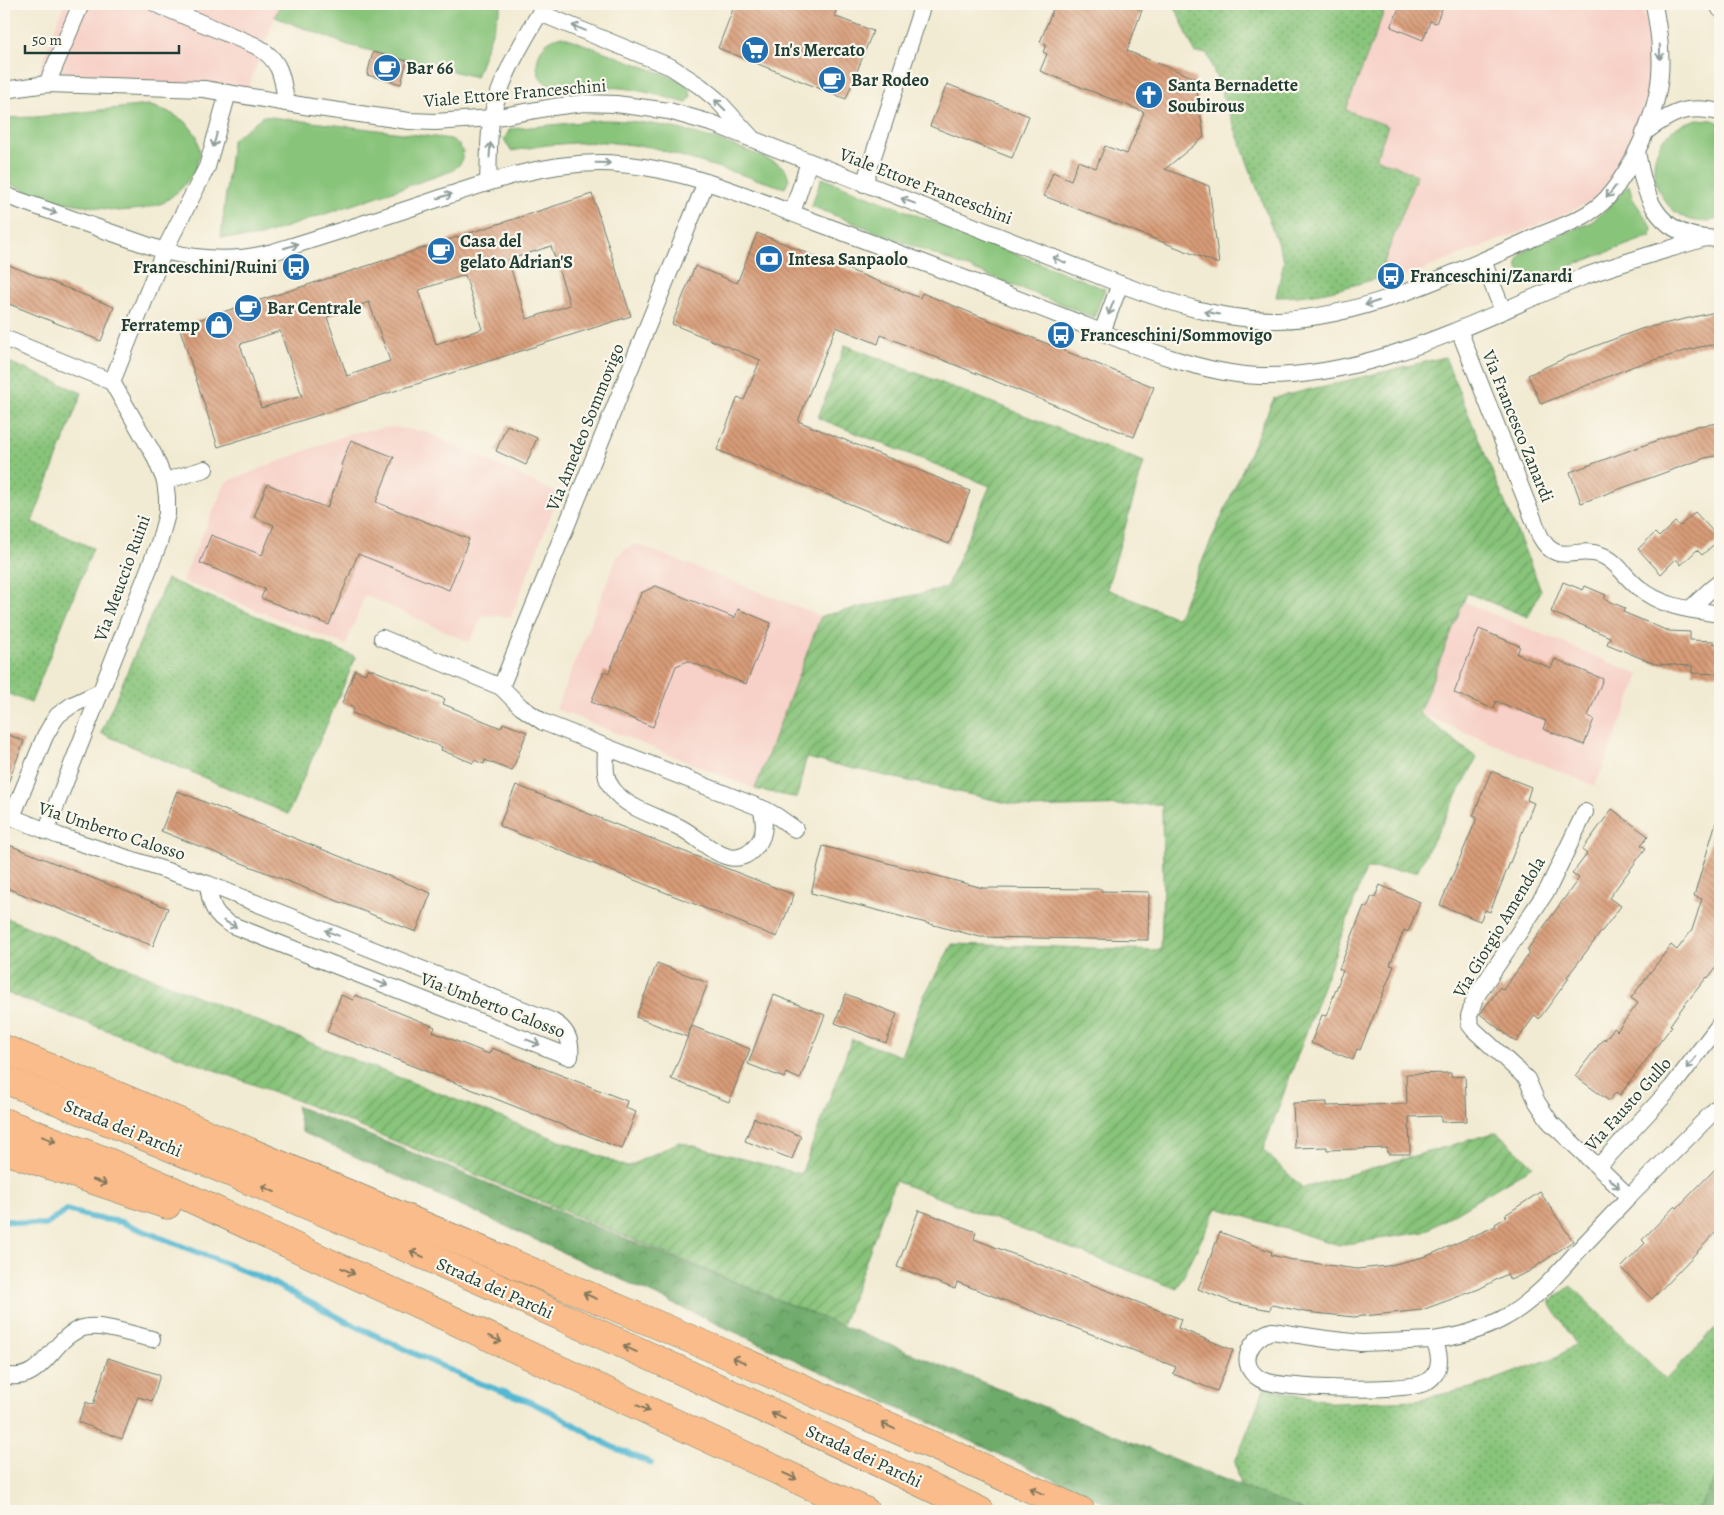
<svg xmlns="http://www.w3.org/2000/svg" width="1724" height="1515" viewBox="0 0 1724 1515" font-family="Alegreya,serif">
<style>
.built{fill:#f7d1c8}
.grass{fill:#88c47a;stroke:#548057}
.forest{fill:url(#forest-crowns);stroke:#46744f}
.park{fill:url(#park-dots);stroke:#548057}
.garden{fill:url(#garden-furrows);stroke:#548057}
.lines{fill:none;stroke-linecap:round;stroke-linejoin:round}
.stream{stroke:#53b8d2;stroke-width:6}
.building{fill:url(#building-back-hatch);fill-rule:evenodd}
.minor-casing{stroke:#697a6c;stroke-width:18}
.motorway-casing{stroke:#697a6c;stroke-width:29}
.minor{stroke:#fff;stroke-width:16}
.motorway{stroke:#f9bc8a;stroke-width:28}
.oneway{stroke:#8f9e9a}
.oneway2{stroke:#81765b}
.labels{text-anchor:middle;dominant-baseline:central;stroke-width:4.5;stroke-linejoin:round;paint-order:stroke}
.poi-label{font-size:18px;font-weight:bold;fill:#1f3d34;stroke:#fbf7ec;text-anchor:start}
.street-label{font-size:18px;fill:#1f3d34;stroke:#fbf7ec}
</style>
<defs>
<pattern id="forest-crowns" width="20" height="18" patternUnits="userSpaceOnUse" patternTransform="scale(1.25)"><rect width="20" height="18" fill="#6eaa6a"/><path d="M2 6a3 3 0 1 1 6 0M12 15a3 3 0 1 1 6 0" fill="none" stroke="#5a8c58"/></pattern>
<pattern id="park-dots" width="8" height="8" patternUnits="userSpaceOnUse" patternTransform="scale(1.25)"><rect width="8" height="8" fill="#88c47a"/><path d="M2 2h.1M6 6h.1" fill="none" stroke="#6fa065" stroke-width="1.8" stroke-linecap="round"/></pattern>
<pattern id="garden-furrows" width="10" height="10" patternUnits="userSpaceOnUse" patternTransform="scale(1.25)"><rect width="10" height="10" fill="#88c47a"/><path d="M-1 1l2-2M0 10L10 0M9 11l2-2" fill="none" stroke="#6fa065"/></pattern>
<pattern id="building-back-hatch" width="6" height="6" patternUnits="userSpaceOnUse" patternTransform="scale(1.25)"><rect width="6" height="6" fill="#d89c78"/><path d="M-1 5l2 2M0 0l6 6M5-1l2 2" fill="none" stroke="#af8063"/></pattern>
</defs>
<rect width="100%" height="100%" fill="#fbf7ec"/>
<filter id="ink" filterUnits="userSpaceOnUse"><feTurbulence type="fractalNoise" baseFrequency=".02" numOctaves="2"/><feDisplacementMap in="SourceGraphic" scale="10" xChannelSelector="R" yChannelSelector="G"/><feConvolveMatrix kernelMatrix="1 2 1 2 8 2 1 2 1" color-interpolation-filters="sRGB"/></filter>
<filter id="wash" filterUnits="userSpaceOnUse"><feTurbulence type="fractalNoise" baseFrequency=".0096" numOctaves="4" result="noise"/><feDisplacementMap in="SourceGraphic" scale="20" xChannelSelector="R" yChannelSelector="G"/><feGaussianBlur stdDeviation="1.12" result="paint"/><feColorMatrix in="noise" values="0 0 0 0 0 0 0 0 0 0 0 0 0 0 0 0 0 1.4 0 .05"/><feComposite in="paint" operator="in"/></filter>
<g filter="url(#wash)">
<rect width="100%" height="100%" fill="#f2ebd3"/>
<g class="built">
<path d="M64,4H280L247,91L35,82Z"/>
<path d="M1387,4H1641L1645,21L1650,63L1649,87L1637,131L1626,157L1613,176L1593,200L1563,215L1412,274L1375,284L1378,278L1376,158L1346,110Z"/>
<path d="M391,427L426,432L559,494L511,617L483,615L469,642L365,595L346,645L182,581L226,482L351,433Z"/>
<path d="M636,544L821,616L755,789L556,709L617,557L625,549Z"/>
<path d="M1464,602L1640,675L1595,786L1419,713Z"/>
</g>
<g class="grass">
<path d="M280,4H502L476,77L348,45L275,17Z"/>
<path d="M562,36L682,81L690,88L691,97L686,103C668,98 649,92 630,89C614,87 597,87 580,87C570,87 559,91 550,86C536,79 534,64 541,50C545,42 553,38 562,36Z"/>
<path d="M148,105L167,111L186,122L197,136L200,154L194,173L180,190L163,203L143,209L118,211L52,200L4,182V118L36,117Z"/>
<path d="M263,116L451,139L458,144L463,151L461,163L452,171L260,236L244,238L221,237L232,140Z"/>
<path d="M1697,119L1713,120L1720,123V218C1663,240 1625,150 1683,124C1687,122 1693,121 1697,119Z"/>
<path d="M602,120C664,120 723,139 779,164L786,170L789,179L785,188L651,147L605,142L574,143L547,145L511,151L504,139L510,129Z"/>
<path d="M822,178L1105,289L1094,317L811,206Z"/>
<path d="M1629,185L1633,199L1652,227L1651,236L1573,265L1539,280L1526,279L1522,276L1518,269L1517,263L1520,256L1531,246L1590,223L1607,209Z"/>
</g>
<g class="forest">
<path d="M296,1106L1241,1486L1305,1511H1122L302,1132Z"/>
<path d="M1720,1468V1511H1698Z"/>
</g>
<g class="park">
<path d="M1174,4H1387L1346,110L1388,126L1376,158L1417,175L1378,278C1342,289 1313,297 1276,297L1284,261L1207,53H1195Z"/>
<path d="M4,360L82,393L32,522L93,548L31,703L4,692Z"/>
<path d="M167,579L356,657L288,814L101,733Z"/>
<path d="M1571,1286L1666,1379L1720,1324V1468L1698,1511H1305L1241,1486L1235,1462L1265,1387L1335,1403L1416,1400L1475,1387L1558,1356L1576,1344L1549,1302Z"/>
</g>
<path class="garden" d="M845,345L1144,462L1107,589L1177,618L1274,398L1445,357L1541,590L1528,617L1467,593L1419,713L1477,758L1417,871L1366,869L1263,1150L1303,1188L1497,1132L1533,1166L1424,1232L1339,1245L1217,1208L1177,1289L895,1181L842,1326L298,1101L4,992V917L314,1044L627,1167L679,1142L801,1174L852,1039L901,1056L923,998L952,944L1161,950L1163,881L1162,804L1030,808L806,758L797,798L755,789L821,616L946,588L990,486L818,418Z"/>
<g class="lines">
<path class="stream" d="M4,1220L22,1223L45,1225L67,1210L90,1217L121,1222L267,1280L345,1321L471,1380L526,1400L552,1412L610,1446L651,1463"/>
</g>
<g id="blocks">
<g class="building">
<path d="M735,4H839L834,16L873,31L846,99L718,48Z"/>
<path d="M1055,4H1126L1142,10L1127,51L1195,78L1204,137L1165,169L1209,186L1219,264L1044,196L1053,172L1071,180L1078,161L1096,168L1105,146L1127,154L1144,112L1040,71L1047,54L1043,52L1046,45L1040,42Z"/>
<path d="M1390,4H1444L1436,23L1430,21L1423,40L1391,27L1399,8Z"/>
<path d="M373,52L407,61L401,84L367,75Z"/>
<path d="M947,84L1029,116L1012,158L930,126Z"/>
<path d="M592,194L631,316L218,447L179,326ZM551,246L570,305L527,319L508,260ZM465,275L482,329L436,344L419,290ZM369,302L390,361L347,376L327,317ZM280,331L302,396L261,408L240,344Z"/>
<path d="M757,233L920,298L922,293L1154,387L1134,437L881,335L878,344L836,327L798,421L970,491L949,544L717,450L738,397L744,400L760,360L672,324L695,266L737,283Z"/>
<path d="M4,263L114,307L101,341L4,302Z"/>
<path d="M1720,311V344L1699,347L1634,366L1541,404L1528,375L1574,354L1641,329Z"/>
<path d="M1720,423V455L1705,458L1581,503L1570,472L1697,426Z"/>
<path d="M507,425L537,438L526,465L496,451Z"/>
<path d="M351,440L394,457L376,502L469,539L449,590L358,554L329,625L261,598L265,589L200,563L211,535L262,555L274,525L254,517L267,484L327,508L343,466L341,465Z"/>
<path d="M1695,512L1720,539L1702,555L1697,550L1681,565L1676,559L1661,574L1638,549L1655,533L1659,537L1675,522L1680,526Z"/>
<path d="M1563,582L1583,590L1585,586L1606,595L1604,599L1625,608L1623,612L1668,631L1690,632V640L1714,641V644H1720V674L1692,673V666L1655,664L1607,644L1610,637L1551,612Z"/>
<path d="M656,586L735,618L738,609L771,623L746,684L688,661L676,666L653,727L591,702L604,671L609,673L641,593Z"/>
<path d="M1479,629L1520,646L1517,654L1551,668L1555,659L1603,679L1588,716L1594,719L1584,745L1543,729L1546,721L1496,701L1494,709L1454,693Z"/>
<path d="M368,668L445,699L443,704L501,728L503,723L527,732L512,771L485,760L484,764L474,760L473,763L441,750L442,747L352,713L354,708L342,703L355,670L365,674Z"/>
<path d="M4,733L24,741L5,791H4Z"/>
<path d="M1491,771L1531,787L1527,800L1534,803L1490,912L1485,910L1480,921L1440,905L1477,818L1473,816Z"/>
<path d="M516,785L794,895L777,937L499,826Z"/>
<path d="M177,791L431,893L416,932L161,831Z"/>
<path d="M1612,809L1648,836L1641,845L1646,848L1609,898L1621,906L1567,977L1569,978L1539,1019L1535,1015L1516,1042L1480,1014L1500,987L1503,990L1530,953L1527,950L1579,878L1572,874L1587,854L1582,850Z"/>
<path d="M1716,822L1720,823V962L1708,978L1707,977L1682,1008L1670,1025L1672,1026L1620,1095L1616,1092L1609,1101L1575,1076L1604,1038L1605,1040L1614,1028L1617,1031L1638,1003L1631,998L1671,945L1677,950L1692,930L1702,899L1694,896Z"/>
<path d="M4,843L168,908L153,946L4,887Z"/>
<path d="M823,846L983,888L1101,889V891L1149,892L1148,940L980,937L811,893Z"/>
<path d="M1380,885L1420,902L1408,932L1404,930L1390,965L1394,966L1360,1050L1357,1049L1353,1060L1311,1043L1322,1015L1326,1016L1340,979H1339L1343,971L1339,969L1364,906L1367,908L1372,896L1375,897Z"/>
<path d="M657,963L708,983L687,1037L636,1017Z"/>
<path d="M846,994L897,1014L886,1043L835,1023Z"/>
<path d="M341,995L353,1000L355,995L435,1027L433,1032L489,1054L492,1048L627,1101L625,1108L636,1112L622,1149L327,1032Z"/>
<path d="M774,995L825,1015L800,1079L786,1073L784,1078L748,1064Z"/>
<path d="M692,1026L750,1049L729,1102L671,1079Z"/>
<path d="M1451,1073V1077L1465,1076L1467,1121L1441,1122V1116L1409,1117L1410,1154H1388L1387,1148L1327,1150V1147L1295,1148L1293,1103L1327,1102V1106L1407,1104L1406,1074Z"/>
<path d="M754,1118L801,1136L792,1159L745,1141Z"/>
<path d="M1720,1164V1228L1652,1299L1621,1268L1645,1243L1642,1240L1675,1206L1677,1208Z"/>
<path d="M1540,1192L1573,1241L1528,1272L1510,1280L1507,1274L1479,1289L1422,1310L1354,1317L1305,1312L1272,1305L1270,1310L1234,1303L1198,1289L1220,1232L1272,1252L1271,1255L1297,1261L1357,1269L1387,1266L1427,1256L1496,1226L1495,1224L1507,1217L1505,1215Z"/>
<path d="M919,1210L976,1232L974,1239L1181,1319L1178,1328L1233,1350L1217,1391L1173,1374L1176,1367L957,1282L955,1289L897,1267Z"/>
<path d="M108,1358L160,1375L152,1401L138,1397L122,1439L78,1422L86,1402L93,1405Z"/>
</g>
</g>
</g>
<g filter="url(#ink)">
<use href="#blocks" fill-opacity="0" stroke="#697a6c" stroke-width="1"/>
<g class="lines">
<defs>
<g id="minor">
<path d="M156,4L254,45C280,58 283,76 286,103"/>
<path d="M1718,4L1720,9"/>
<path d="M540,13L671,67L700,86L717,100L751,137"/>
<path d="M47,84L81,4"/>
<path d="M4,90L47,84L204,89L311,107L409,121L435,122L492,118L553,107L584,103L616,104L669,111L714,124L1120,284C1171,303 1223,321 1278,320C1362,318 1455,273 1531,239C1556,228 1588,219 1607,198C1633,168 1657,114 1660,75C1662,51 1658,27 1654,4"/>
<path d="M1644,133C1670,113 1687,104 1720,112"/>
<path d="M1637,151C1644,194 1654,232 1705,238"/>
<path d="M488,182C489,162 488,135 492,116C502,74 524,40 545,4"/>
<path d="M706,182L501,687L521,707L543,722L766,810L778,817L795,829"/>
<path d="M864,184L923,4"/>
<path d="M4,195L164,251C200,260 237,262 273,252C321,237 369,222 417,206C477,186 537,163 600,163C676,164 748,197 818,223C905,255 992,289 1079,323C1133,345 1201,374 1260,376C1375,378 1479,318 1583,277C1623,262 1664,251 1705,238L1720,239"/>
<path d="M792,213L809,162"/>
<path d="M1483,261L1503,311"/>
<path d="M1459,330L1540,536C1557,568 1576,545 1601,555C1616,560 1625,577 1638,587C1661,607 1691,610 1720,614"/>
<path d="M1102,332L1120,284"/>
<path d="M4,338L112,382"/>
<path d="M165,481L205,469"/>
<path d="M1690,609L1709,591L1720,582"/>
<path d="M382,638L501,687"/>
<path d="M606,747C606,761 603,776 612,788C627,810 659,816 681,828C704,840 732,877 757,845C766,834 765,821 761,808"/>
<path d="M1585,812L1548,889L1475,998L1469,1016L1470,1025L1474,1030L1527,1079L1537,1102L1551,1123L1598,1167"/>
<path d="M4,814L59,836L208,884L552,1021C567,1029 572,1040 570,1057L232,925C214,916 210,904 208,884"/>
<path d="M12,817L45,736L53,722L58,715L72,705L100,692"/>
<path d="M46,831L159,543L167,514V497L165,481L154,455L112,382L164,251L207,167L228,93"/>
<path d="M1720,1024L1672,1087L1598,1167L1629,1197L1720,1105"/>
<path d="M1272,1331L1326,1339L1361,1343L1433,1340C1442,1356 1442,1374 1424,1383C1405,1392 1278,1390 1260,1379C1236,1365 1250,1337 1272,1331Z"/>
<path d="M1433,1340C1457,1337 1480,1331 1502,1319C1531,1304 1555,1277 1576,1253C1594,1234 1611,1216 1629,1197"/>
<path d="M4,1375C44,1385 51,1337 83,1328C103,1323 132,1335 152,1339"/>
</g>
<g id="motorway">
<path d="M4,1049L104,1090L726,1354L1081,1511"/>
<path d="M4,1079C334,1212 660,1357 980,1511"/>
<path d="M4,1122L106,1161L172,1190L865,1511"/>
<path d="M4,1150L167,1205"/>
</g>
</defs>
<use href="#minor" class="minor-casing"/>
<use href="#motorway" class="motorway-casing"/>
<use href="#minor" class="minor"/>
<use href="#motorway" class="motorway"/>
</g>
<defs><path id="oneway-shaft" d="M-6 0H5M1.5-3L5.5 0L1.5 3" fill="none" stroke-width="1.6" stroke-linecap="round" stroke-linejoin="round" transform="scale(1.25)"/></defs>
<g class="oneway">
<use href="#oneway-shaft" transform="translate(579 28) rotate(-158)"/>
<use href="#oneway-shaft" transform="translate(1660 52) rotate(88)"/>
<use href="#oneway-shaft" transform="translate(720 105) rotate(-135)"/>
<use href="#oneway-shaft" transform="translate(215 140) rotate(105)"/>
<use href="#oneway-shaft" transform="translate(490 150) rotate(-86)"/>
<use href="#oneway-shaft" transform="translate(603 163) rotate(1)"/>
<use href="#oneway-shaft" transform="translate(1611 192) rotate(129)"/>
<use href="#oneway-shaft" transform="translate(445 196) rotate(-18)"/>
<use href="#oneway-shaft" transform="translate(908 201) rotate(-159)"/>
<use href="#oneway-shaft" transform="translate(50 211) rotate(19)"/>
<use href="#oneway-shaft" transform="translate(291 246) rotate(-17)"/>
<use href="#oneway-shaft" transform="translate(1059 260) rotate(-158)"/>
<use href="#oneway-shaft" transform="translate(1372 303) rotate(162)"/>
<use href="#oneway-shaft" transform="translate(1111 308) rotate(111)"/>
<use href="#oneway-shaft" transform="translate(1212 313) rotate(-168)"/>
<use href="#oneway-shaft" transform="translate(230 924) rotate(27)"/>
<use href="#oneway-shaft" transform="translate(332 933) rotate(-158)"/>
<use href="#oneway-shaft" transform="translate(381 983) rotate(21)"/>
<use href="#oneway-shaft" transform="translate(533 1042) rotate(21)"/>
<use href="#oneway-shaft" transform="translate(1691 1063) rotate(129)"/>
<use href="#oneway-shaft" transform="translate(1614 1183) rotate(44)"/>
</g>
<g class="oneway2">
<use href="#oneway-shaft" transform="translate(49 1139) rotate(21)"/>
<use href="#oneway-shaft" transform="translate(100 1182) rotate(19)"/>
<use href="#oneway-shaft" transform="translate(268 1189) rotate(-156)"/>
<use href="#oneway-shaft" transform="translate(417 1254) rotate(-156)"/>
<use href="#oneway-shaft" transform="translate(348 1271) rotate(25)"/>
<use href="#oneway-shaft" transform="translate(590 1296) rotate(-157)"/>
<use href="#oneway-shaft" transform="translate(495 1339) rotate(25)"/>
<use href="#oneway-shaft" transform="translate(630 1349) rotate(-156)"/>
<use href="#oneway-shaft" transform="translate(739 1360) rotate(-156)"/>
<use href="#oneway-shaft" transform="translate(643 1408) rotate(25)"/>
<use href="#oneway-shaft" transform="translate(778 1416) rotate(-156)"/>
<use href="#oneway-shaft" transform="translate(888 1426) rotate(-156)"/>
<use href="#oneway-shaft" transform="translate(790 1476) rotate(25)"/>
<use href="#oneway-shaft" transform="translate(1037 1491) rotate(-156)"/>
</g>
</g>
<defs>
<symbol id="supermarket-disc" viewBox="-11 -11 22 22"><circle r="9.5" fill="#1f6fb2" stroke="#fbf7ec"/><path d="M-6-5.5h2.5l.6 2H6L4.5 2H-2.5L-4.4-4H-6ZM-1.5 3.2a1.3 1.3 0 1 0 .1 0ZM3 3.2a1.3 1.3 0 1 0 .1 0Z" fill="#fff"/></symbol>
<symbol id="cafe-disc" viewBox="-11 -11 22 22"><circle r="9.5" fill="#1f6fb2" stroke="#fbf7ec"/><path d="M-5.5-4.5H6V0H3Q3 3.5 0 3.5H-2.5Q-5.5 3.5-5.5 0ZM3-3.2v2h1.7v-2ZM-6 4.5H4V6H-6Z" fill="#fff"/></symbol>
<symbol id="church-disc" viewBox="-11 -11 22 22"><circle r="9.5" fill="#1f6fb2" stroke="#fbf7ec"/><path d="M-1.2-6h2.4v3.5h3.3v2.4h-3.3V6h-2.4V-.1h-3.3v-2.4h3.3Z" fill="#fff"/></symbol>
<symbol id="bank-disc" viewBox="-11 -11 22 22"><circle r="9.5" fill="#1f6fb2" stroke="#fbf7ec"/><path d="M-6-4H6V4H-6ZM0-2.3a2.3 2.3 0 1 0 0 4.6a2.3 2.3 0 1 0 0-4.6Z" fill="#fff"/></symbol>
<symbol id="bus-disc" viewBox="-11 -11 22 22"><circle r="9.5" fill="#1f6fb2" stroke="#fbf7ec"/><path d="M-5-6H5V4H4V6H2V4H-2V6H-4V4H-5ZM-3.5-4V0h7V-4ZM-3.5 1.2v1.5H-2V1.2ZM2 1.2v1.5H3.5V1.2Z" fill="#fff"/></symbol>
<symbol id="shop-disc" viewBox="-11 -11 22 22"><circle r="9.5" fill="#1f6fb2" stroke="#fbf7ec"/><path d="M-5-2.5h2.3a2.7 3.5 0 0 1 5.4 0H5L5.5 6h-11ZM-1.5-2.5h3a1.5 2.3 0 0 0-3 0Z" fill="#fff"/></symbol>
</defs>
<g fill-rule="evenodd">
<use href="#supermarket-disc" x="739" y="34" width="32" height="32"/>
<use href="#cafe-disc" x="371" y="52" width="32" height="32"/>
<use href="#cafe-disc" x="816" y="64" width="32" height="32"/>
<use href="#church-disc" x="1133" y="79" width="32" height="32"/>
<use href="#cafe-disc" x="425" y="235" width="32" height="32"/>
<use href="#bank-disc" x="753" y="243" width="32" height="32"/>
<use href="#bus-disc" x="280" y="251" width="32" height="32"/>
<use href="#bus-disc" x="1375" y="260" width="32" height="32"/>
<use href="#cafe-disc" x="232" y="292" width="32" height="32"/>
<use href="#shop-disc" x="203" y="309" width="32" height="32"/>
<use href="#bus-disc" x="1045" y="319" width="32" height="32"/>
</g>
<g class="labels">
<g class="poi-label">
<text x="774" y="50">In's Mercato</text>
<text x="406" y="68">Bar 66</text>
<text x="851" y="80">Bar Rodeo</text>
<text x="1168" y="85">Santa Bernadette<tspan x="1168" dy="21">Soubirous</tspan></text>
<text x="460" y="241">Casa del<tspan x="460" dy="21">gelato Adrian'S</tspan></text>
<text x="788" y="259">Intesa Sanpaolo</text>
<text x="277" y="267" text-anchor="end">Franceschini/Ruini</text>
<text x="1410" y="276">Franceschini/Zanardi</text>
<text x="267" y="308">Bar Centrale</text>
<text x="200" y="325" text-anchor="end">Ferratemp</text>
<text x="1080" y="335">Franceschini/Sommovigo</text>
</g>
<g class="street-label">
<text transform="translate(515 93) rotate(-5)">Viale Ettore Franceschini</text>
<text transform="translate(926 186) rotate(21)">Viale Ettore Franceschini</text>
<text transform="translate(1518 426) rotate(68)">Via Francesco Zanardi</text>
<text transform="translate(585 427) rotate(-68)">Via Amedeo Sommovigo</text>
<text transform="translate(122 578) rotate(-70)">Via Meuccio Ruini</text>
<text transform="translate(112 831) rotate(18)">Via Umberto Calosso</text>
<text transform="translate(1499 927) rotate(-59)">Via Giorgio Amendola</text>
<text transform="translate(493 1005) rotate(21)">Via Umberto Calosso</text>
<text transform="translate(1628 1104) rotate(-48)">Via Fausto Gullo</text>
<text transform="translate(123 1128) rotate(22)">Strada dei Parchi</text>
<text transform="translate(495 1288) rotate(24)">Strada dei Parchi</text>
<text transform="translate(864 1456) rotate(25)">Strada dei Parchi</text>
</g>
</g>
<rect width="1724" height="1515" fill="none" stroke="#fbf7ec" stroke-width="20"/>
<path d="M25 45v8h154v-8" fill="none" stroke="#1f3d34" stroke-width="2.5"/>
<text x="32" y="45" font-size="15" fill="#1f3d34" stroke="#fbf7ec" stroke-width="4" paint-order="stroke">50 m</text>
</svg>
